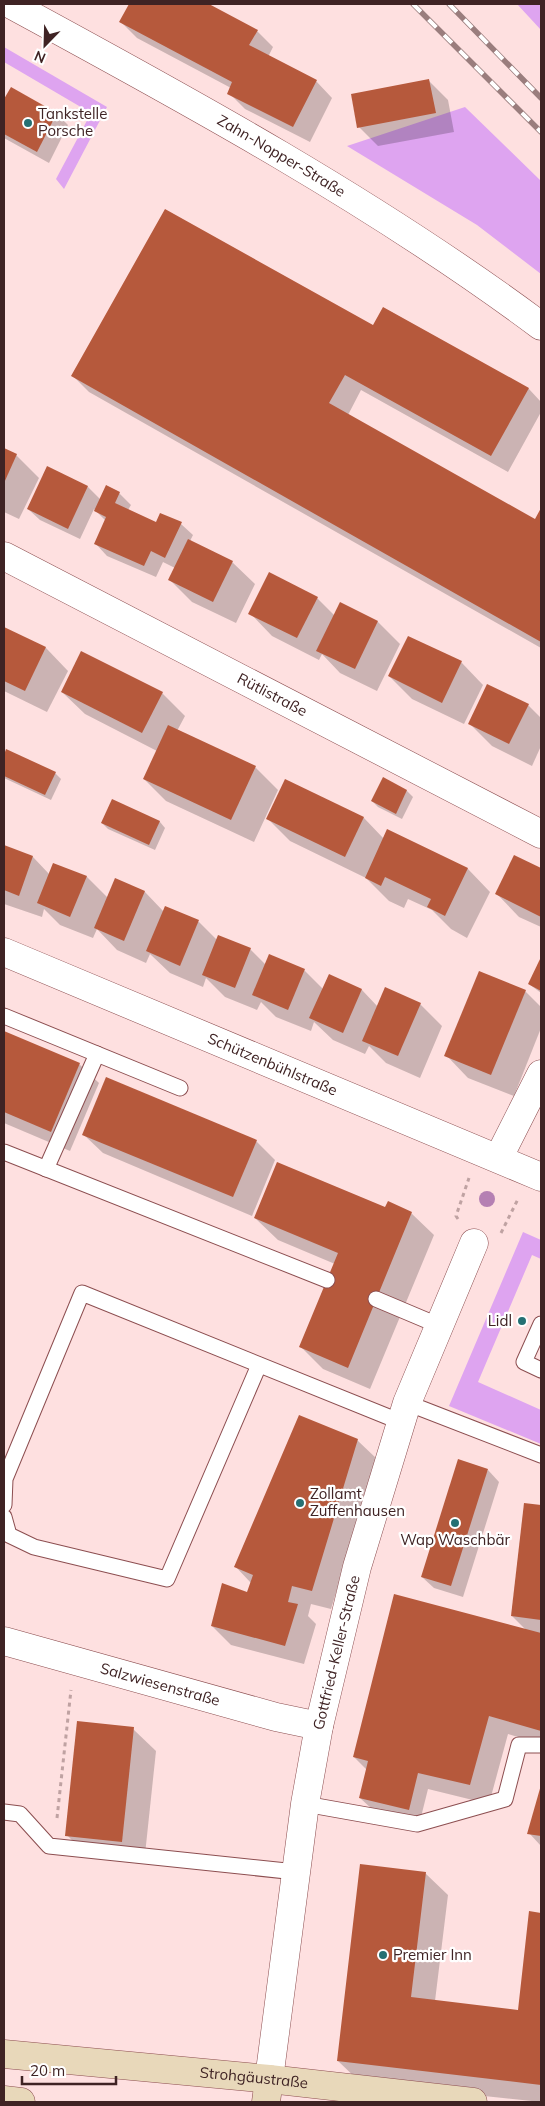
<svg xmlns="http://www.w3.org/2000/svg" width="545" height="2106" font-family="Mulish,sans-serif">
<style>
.green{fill:#dea4f0}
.shadow{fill:#0003}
.building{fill:#b6593c}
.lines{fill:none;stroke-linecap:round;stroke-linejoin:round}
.service-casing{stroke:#8c4e50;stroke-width:17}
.minor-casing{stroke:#8c4e50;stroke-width:29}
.tertiary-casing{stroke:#8c4e50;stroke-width:29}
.secondary-casing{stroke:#8c4e50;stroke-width:29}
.path{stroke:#bfa2a2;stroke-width:3;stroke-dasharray:4 4;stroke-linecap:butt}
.service{stroke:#fff;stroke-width:15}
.minor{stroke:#fff;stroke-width:28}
.tertiary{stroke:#fff;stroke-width:28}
.secondary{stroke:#e8d8ba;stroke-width:28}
.rail-casing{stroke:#9a7d7d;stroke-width:5.5}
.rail{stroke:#fff;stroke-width:4;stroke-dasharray:11;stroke-linecap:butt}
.tree{fill:#b580b3}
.poi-dot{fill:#257073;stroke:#fff;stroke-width:2}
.labels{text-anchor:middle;stroke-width:4.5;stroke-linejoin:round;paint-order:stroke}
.poi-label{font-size:15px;fill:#3f2324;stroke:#fff;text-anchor:start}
.street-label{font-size:15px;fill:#3f2324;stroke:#fff}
</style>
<rect width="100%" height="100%" fill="#fee0e0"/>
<g class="green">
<polygon points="517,4 541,4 541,30"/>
<polygon points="4,47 107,107 64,189 56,179 91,113 4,62"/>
<polygon points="465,107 541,181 541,274 477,225 347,146"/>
<polygon points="523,1232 541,1240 541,1259 532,1255 478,1382 541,1410 541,1444 449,1406"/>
</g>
<g class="shadow">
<polygon points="130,4 207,4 257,31 273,47 268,57 316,81 332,98 310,142 245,109 229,93 231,88 137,38 121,22"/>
<polygon points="429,81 448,100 454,132 378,146 359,127"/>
<polygon points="11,89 57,114 68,125 49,163 4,138 4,102"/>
<polygon points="384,308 529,389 541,402 541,412 508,472 361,390 348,415 535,521 541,510 541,648 89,392 73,376 374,327"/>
<polygon points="4,450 16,455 39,478 19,519 4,512"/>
<polygon points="88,487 101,500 119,493 131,505 128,510 156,523 181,524 193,535 190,541 232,562 255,584 236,623 192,602 169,579 175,568 163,562 156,577 107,556 96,544 106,521 94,509 80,539 40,520 28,509"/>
<polygon points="317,598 335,616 378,622 400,644 377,691 340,673 322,654 319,660 272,636 250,613"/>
<polygon points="4,628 46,648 68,671 47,712 4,691"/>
<polygon points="82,653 162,693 185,716 177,731 255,767 278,790 254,842 166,801 144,779 157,751 85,714 62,692"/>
<polygon points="461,662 483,685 464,724 412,699 389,676"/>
<polygon points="528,705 541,718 541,746 532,766 492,746 470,724"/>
<polygon points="7,751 55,773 61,779 51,800 4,778 4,758"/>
<polygon points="383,779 407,791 413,797 402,819 378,807 372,801"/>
<polygon points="286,781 364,818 384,839 388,831 468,869 490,892 467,938 451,929 432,910 408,899 404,908 389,901 366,878 290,841 268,819"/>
<polygon points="113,801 160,822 165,828 155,850 108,829 102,823"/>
<polygon points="4,847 33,857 50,875 54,864 87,877 108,898 116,880 145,892 164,912 166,908 199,922 217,940 250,949 266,965 304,970 323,989 329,975 362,990 378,1007 420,1004 442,1026 420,1078 386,1063 369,1046 365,1054 333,1040 314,1022 311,1031 276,1017 261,1002 257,1010 225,997 206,978 203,987 170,973 150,954 146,963 117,950 97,929 93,938 60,925 44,909 42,917 4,904"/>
<polygon points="515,857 541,869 541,927 519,917 497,894"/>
<polygon points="541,960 541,993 529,984"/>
<polygon points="525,991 541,1007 541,1028 514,1096 468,1078 446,1055"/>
<polygon points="4,1032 79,1064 99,1083 70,1151 4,1123"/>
<polygon points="83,1134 256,1141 275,1160 252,1216 103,1153"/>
<polygon points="386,1209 411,1213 434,1235 370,1389 323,1369 301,1347 335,1264 278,1240 255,1218"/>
<polygon points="357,1440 377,1459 331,1609 311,1604 308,1616 316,1624 304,1664 231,1645 212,1626 248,1593 251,1583 235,1566"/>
<polygon points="488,1470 499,1482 463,1597 434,1588 422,1577"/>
<polygon points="525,1504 541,1507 541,1744 508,1734 489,1804 428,1789 420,1821 372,1809 360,1798 367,1770 354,1757 528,1632 512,1616"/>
<polygon points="133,1729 156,1751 144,1864 89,1858 67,1835"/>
<polygon points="541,1787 541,1846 529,1833"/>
<polygon points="425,1873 448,1895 435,2001 519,2011 530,1913 541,1914 541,2102 361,2083 338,2061"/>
</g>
<g class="building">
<polygon points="129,4 209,4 258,30 249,45 317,80 293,127 227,94 232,82 119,22"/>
<polygon points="429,79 436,113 357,128 351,94"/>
<polygon points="11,87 57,113 37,152 4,134 4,99"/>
<polygon points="165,209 373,325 383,307 529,388 491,456 345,375 329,403 535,519 541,508 541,642 71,376"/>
<polygon points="4,448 17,454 4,483"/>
<polygon points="47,466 88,486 68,529 27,509"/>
<polygon points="106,485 120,492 115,503 156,522 160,513 182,522 165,558 151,551 144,566 94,544 106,517 94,511"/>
<polygon points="188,539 233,561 213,602 168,580"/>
<polygon points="269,572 318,597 297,638 248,614"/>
<polygon points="340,602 378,621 355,669 316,651"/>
<polygon points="4,627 46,647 25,691 4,681"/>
<polygon points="408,636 462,661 442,703 388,676"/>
<polygon points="81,651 163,692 142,733 61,692"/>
<polygon points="487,684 529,704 509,744 468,724"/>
<polygon points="168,725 256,766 231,820 143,779"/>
<polygon points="6,749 56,772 45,795 4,776 4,755"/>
<polygon points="383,777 407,790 396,814 371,801"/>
<polygon points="285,779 364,817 345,857 266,819"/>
<polygon points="112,799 160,821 149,845 101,823"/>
<polygon points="387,829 468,868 445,916 427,907 431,899 385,877 381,886 365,878"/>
<polygon points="4,845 33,856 19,896 4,890"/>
<polygon points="514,855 541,868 541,917 495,894"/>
<polygon points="53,863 87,876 70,917 37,903"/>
<polygon points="115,878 145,891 124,941 94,928"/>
<polygon points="165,906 199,920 180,966 146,951"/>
<polygon points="218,935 251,948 235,988 202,975"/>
<polygon points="269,954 305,969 288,1010 252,995"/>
<polygon points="541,957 541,991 528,984"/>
<polygon points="479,971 526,990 491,1075 444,1056"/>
<polygon points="329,974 362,989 343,1033 309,1018"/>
<polygon points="385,987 421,1003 398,1056 362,1041"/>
<polygon points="4,1031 80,1063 51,1132 4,1112"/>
<polygon points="106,1077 257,1140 233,1197 82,1135"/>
<polygon points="277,1162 385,1207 388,1201 412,1212 348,1368 299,1347 338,1253 254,1218"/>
<polygon points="299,1415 358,1439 312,1591 292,1586 288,1602 298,1604 285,1646 211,1626 222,1583 247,1592 253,1575 234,1567"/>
<polygon points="458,1459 488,1469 451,1586 421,1577"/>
<polygon points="524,1503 541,1505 541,1620 511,1616"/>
<polygon points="394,1594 541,1633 541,1731 489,1716 470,1785 418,1773 409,1810 359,1798 368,1761 353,1757"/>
<polygon points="77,1721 134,1727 122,1842 65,1836"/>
<polygon points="541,1785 541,1836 527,1834"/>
<polygon points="360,1864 426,1872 411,1997 518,2010 529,1911 541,1913 541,2085 337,2061"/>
</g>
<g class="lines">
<defs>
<g id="service">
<polyline points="4,1016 180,1088"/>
<polyline points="4,1152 327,1280"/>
<polyline points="46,1169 97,1054"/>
<polyline points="376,1299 440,1326"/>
<polyline points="541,1324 524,1362 541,1370"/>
<polyline points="407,1403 541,1455"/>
<polyline points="4,1505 5,1479 82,1293 401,1422"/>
<polyline points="4,1517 9,1535 34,1547 167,1579 259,1365"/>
<polyline points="305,1804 417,1824 505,1799 519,1745 541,1745"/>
<polyline points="4,1812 20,1814 49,1846 296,1872"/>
</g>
<g id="minor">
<path id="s1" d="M4,556l537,278"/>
<path id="s2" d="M4,952l537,225"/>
<polyline points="499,1157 541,1074"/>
<path id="s3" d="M4,1641l272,76 43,9"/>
<path id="s4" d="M269,2079l36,-275 14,-78 38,-159 50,-164 67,-160"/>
</g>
<g id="tertiary">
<path id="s5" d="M10,4c181,98 366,199 531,322"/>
</g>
<g id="secondary">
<path id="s6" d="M4,2054l265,25 204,23"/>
<polyline points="4,2100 21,2102"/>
<polyline points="266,2102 269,2079"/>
</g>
</defs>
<use href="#service" class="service-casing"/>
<use href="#minor" class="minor-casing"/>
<use href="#tertiary" class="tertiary-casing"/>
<use href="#secondary" class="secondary-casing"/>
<g class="path">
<polyline points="458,1219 456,1216 469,1178"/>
<polyline points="501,1233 518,1199"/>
<polyline points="57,1818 71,1690"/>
</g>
<use href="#service" class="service"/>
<use href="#minor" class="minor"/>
<use href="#tertiary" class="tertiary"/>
<use href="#secondary" class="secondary"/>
<defs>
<g id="rail">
<polyline points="413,4 541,132"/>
<polyline points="449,4 541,98"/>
</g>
</defs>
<use href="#rail" class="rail-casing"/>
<use href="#rail" class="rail"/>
</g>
<circle class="tree" cx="487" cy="1199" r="8"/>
<g class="poi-dot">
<circle cx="28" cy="123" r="5"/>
<circle cx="522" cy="1321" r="5"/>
<circle cx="300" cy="1503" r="5"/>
<circle cx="455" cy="1523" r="5"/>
<circle cx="383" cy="1955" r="5"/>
</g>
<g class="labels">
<g class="poi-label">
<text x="38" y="119">Tankstelle<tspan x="38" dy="17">Porsche</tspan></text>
<text x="512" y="1326" text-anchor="end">Lidl</text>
<text x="310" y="1499">Zollamt<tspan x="310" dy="17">Zuffenhausen</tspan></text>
<text x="455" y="1545" text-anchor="middle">Wap Waschbär</text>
<text x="393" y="1960">Premier Inn</text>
</g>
<g class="street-label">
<text dy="5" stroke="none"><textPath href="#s5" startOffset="311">Zahn-Nopper-Straße</textPath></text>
<text dy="5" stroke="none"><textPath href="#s1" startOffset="302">Rütlistraße</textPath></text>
<text dy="5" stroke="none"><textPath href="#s2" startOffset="291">Schützenbühlstraße</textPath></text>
<text dy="5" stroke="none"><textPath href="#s4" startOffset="432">Gottfried-Keller-Straße</textPath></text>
<text dy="5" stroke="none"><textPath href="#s3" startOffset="162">Salzwiesenstraße</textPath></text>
<text dy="5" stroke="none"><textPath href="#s6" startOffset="251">Strohgäustraße</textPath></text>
</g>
</g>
<rect width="545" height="2106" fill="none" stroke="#3f2324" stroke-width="10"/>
<g transform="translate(45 45) rotate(203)" stroke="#ffffff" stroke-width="4" paint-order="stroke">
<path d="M0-4L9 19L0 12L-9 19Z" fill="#3f2324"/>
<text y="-8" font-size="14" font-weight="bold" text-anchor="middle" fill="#3f2324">N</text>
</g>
<path d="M22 2076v8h94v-8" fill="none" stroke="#3f2324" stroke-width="2.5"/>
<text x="30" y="2076" font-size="15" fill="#3f2324" stroke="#ffffff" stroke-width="4" paint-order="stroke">20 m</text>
</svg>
